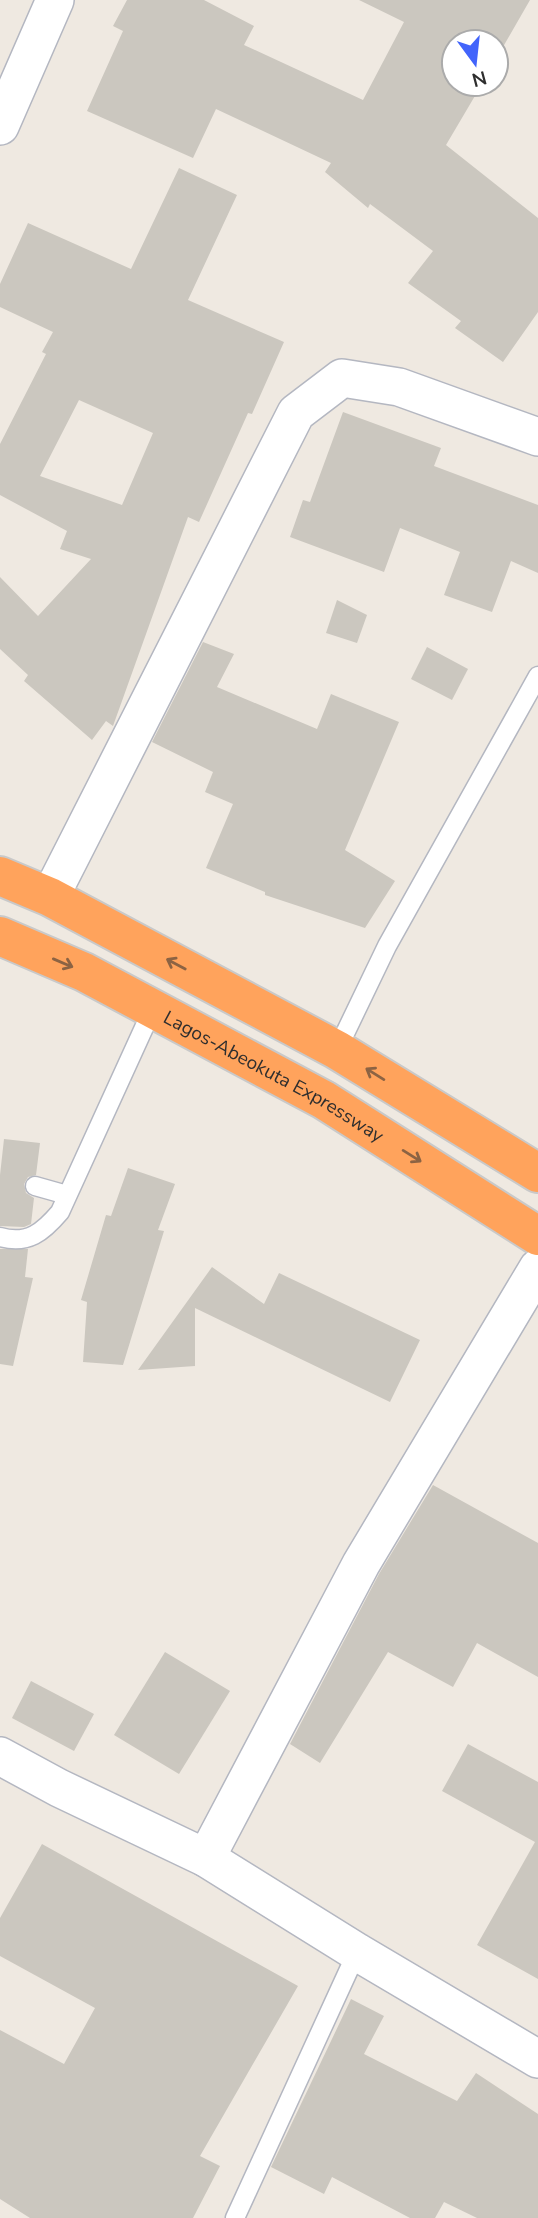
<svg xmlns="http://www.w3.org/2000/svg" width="538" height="2218" font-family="'Nunito Sans',sans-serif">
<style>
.building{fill:#cbc7bf;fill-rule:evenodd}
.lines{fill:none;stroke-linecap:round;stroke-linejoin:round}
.lane-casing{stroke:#b4b7c1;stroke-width:21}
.street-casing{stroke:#b4b7c1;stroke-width:40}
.highway-casing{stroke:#c9c9c9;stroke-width:42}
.lane{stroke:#fff;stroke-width:18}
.street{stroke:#fff;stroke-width:37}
.highway{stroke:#ffa35c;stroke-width:38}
.oneway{stroke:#8c6343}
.labels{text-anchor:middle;stroke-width:7;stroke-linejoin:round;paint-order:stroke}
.street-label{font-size:19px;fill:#2e2e2e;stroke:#fff}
</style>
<rect width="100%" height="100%" fill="#efe9e1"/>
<g class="building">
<polygon points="127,0 204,0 254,26 244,45 363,100 404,22 359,0 530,0 496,59 496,42 454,42 454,84 482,84 446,145 538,218 538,312 503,362 455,328 461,321 408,283 433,251 370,204 368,208 325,172 331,163 216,109 193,158 87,111 123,31 113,26"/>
<path d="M179,168l58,27 -49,105 96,42 -32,72 -4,-1 -49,109 -11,-5 -75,209 -7,-5 -14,19 -68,-59 4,-6 -28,-26v-72l38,39 53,-57 -31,-10 7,-18 -67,-36v-51l46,-90 -4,-2 11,-20 -53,-25v-23l28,-61 103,46zM79,400l74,33 -31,72 -82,-29z"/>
<polygon points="343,412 441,448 434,466 538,505 538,573 511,561 492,612 444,595 460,552 400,528 384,572 290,537 303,500 310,502"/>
<polygon points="337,600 367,615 357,643 326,633"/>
<polygon points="203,642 234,654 217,687 317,729 331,694 399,722 345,850 395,881 365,928 265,895 265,892 206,868 233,804 205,792 213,772 152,742"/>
<polygon points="427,647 468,669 452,700 411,679"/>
<polygon points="4,1139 40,1143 36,1175 28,1177 24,1184 26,1193 34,1198 31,1224 24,1227 0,1226 0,1175"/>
<polygon points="128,1168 175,1184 158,1230 164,1231 123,1365 83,1362 87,1302 81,1300 106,1215 111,1216"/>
<polygon points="0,1249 28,1249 25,1277 33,1278 13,1366 0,1364"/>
<polygon points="212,1267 264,1304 279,1273 420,1340 390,1402 195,1308 195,1366 138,1370"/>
<polygon points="433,1485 538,1543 538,1677 477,1643 453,1687 388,1652 320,1763 290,1744 379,1574"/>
<polygon points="165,1652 230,1691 179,1774 114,1735"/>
<polygon points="31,1681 94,1714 74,1751 12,1718"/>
<polygon points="468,1744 538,1782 538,1979 477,1945 535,1842 442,1791"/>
<polygon points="42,1844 298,1986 200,2156 220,2166 193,2218 30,2218 0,2199 0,2030 64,2064 95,2008 0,1956 0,1918"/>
<polygon points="351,1999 384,2016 364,2054 457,2101 476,2073 538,2114 538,2218 477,2218 444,2202 435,2218 410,2218 332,2177 324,2194 271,2167"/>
</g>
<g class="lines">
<defs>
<g id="lane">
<polyline points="337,1050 387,946 538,676"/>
<polyline points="35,1186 67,1195"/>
<path d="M0,1237c28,8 43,-5 60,-25l93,-204"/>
<polyline points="235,2218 357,1952"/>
</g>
<g id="street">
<polyline points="0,126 55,0"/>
<polyline points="50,897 296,413 342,378 399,387 538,437"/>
<polyline points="0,1756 59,1788 206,1858 357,1952 538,2059"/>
<polyline points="206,1858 361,1564 538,1268"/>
</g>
<g id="highway">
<polyline points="0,876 50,897 337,1050 538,1173"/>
<path id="s1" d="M0,936l84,36 240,128 214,136"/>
</g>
</defs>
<use href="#lane" class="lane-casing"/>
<use href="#street" class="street-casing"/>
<use href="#highway" class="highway-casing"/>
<use href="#lane" class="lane"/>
<use href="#street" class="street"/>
<use href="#highway" class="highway"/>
</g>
<defs><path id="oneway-shaft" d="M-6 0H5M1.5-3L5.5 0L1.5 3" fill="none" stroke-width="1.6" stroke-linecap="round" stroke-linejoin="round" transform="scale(1.75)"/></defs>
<g class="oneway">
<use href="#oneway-shaft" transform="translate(63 963) rotate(23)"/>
<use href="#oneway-shaft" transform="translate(176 964) rotate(-152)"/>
<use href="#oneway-shaft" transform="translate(375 1074) rotate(-148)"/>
<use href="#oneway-shaft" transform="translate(412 1156) rotate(32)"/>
</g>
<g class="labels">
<g class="street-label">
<text dy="7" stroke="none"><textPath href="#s1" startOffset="308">Lagos-Abeokuta Expressway</textPath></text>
</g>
</g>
<g transform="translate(475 63) rotate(165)"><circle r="33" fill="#ffffff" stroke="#ababab" stroke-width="2"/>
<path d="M0-5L12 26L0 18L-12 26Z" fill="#4264fb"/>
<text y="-10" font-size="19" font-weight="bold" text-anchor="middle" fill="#2e2e2e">N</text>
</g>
</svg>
